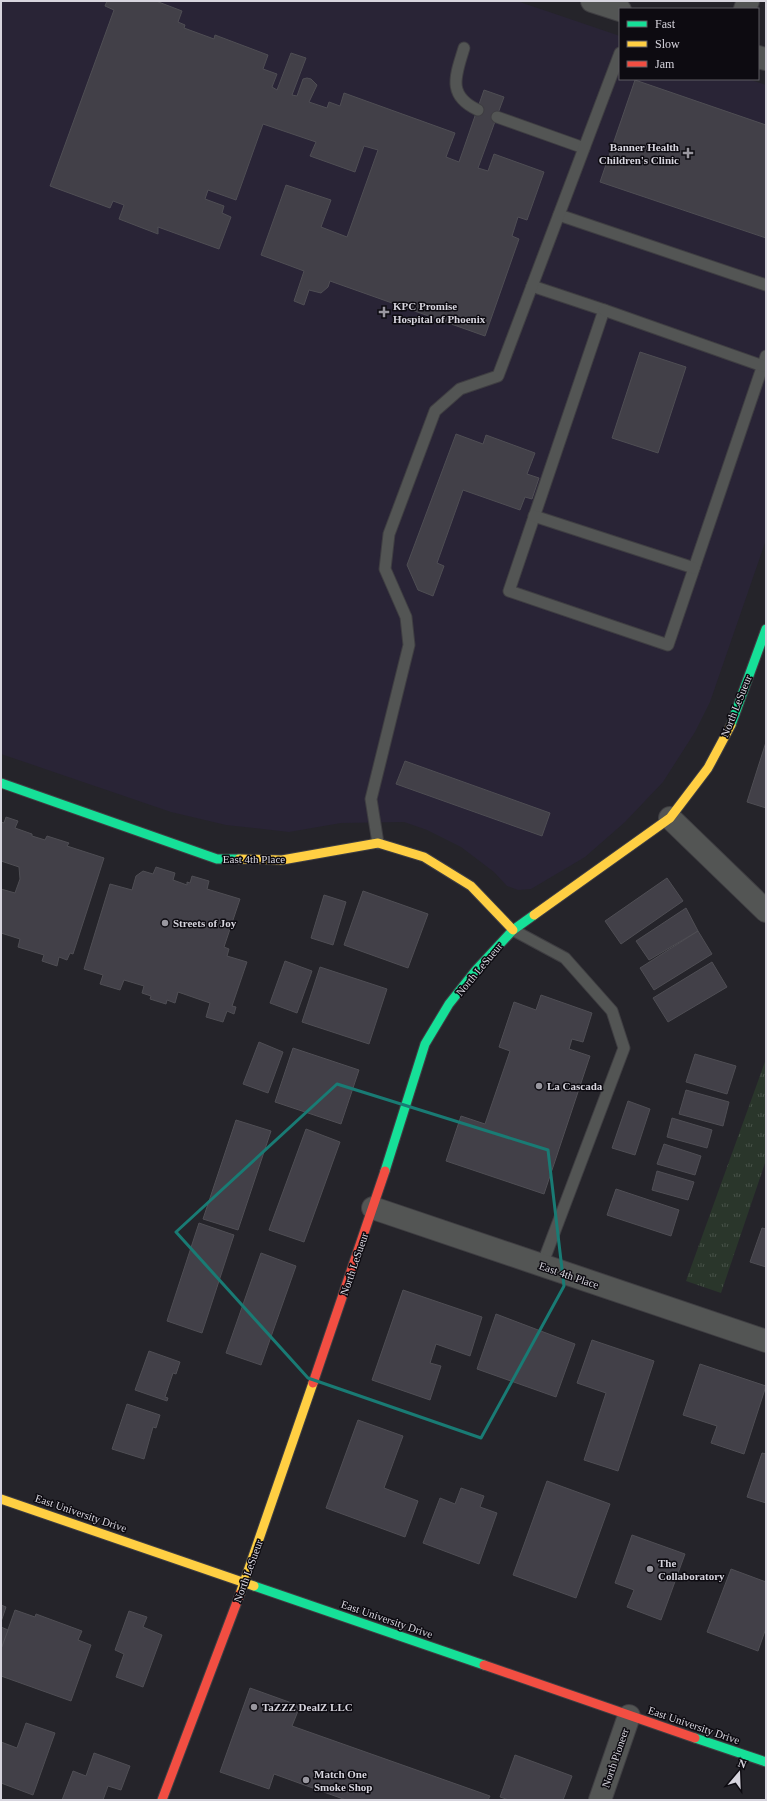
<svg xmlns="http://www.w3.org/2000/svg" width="767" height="1801" font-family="'Times New Roman',serif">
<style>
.built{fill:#292436}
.park{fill:url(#park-tufts)}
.building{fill:#424048;stroke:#4f4e54}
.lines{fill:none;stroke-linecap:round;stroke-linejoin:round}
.lane-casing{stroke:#3f3e42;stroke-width:13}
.street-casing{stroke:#3f3e42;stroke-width:24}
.fast-casing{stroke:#3f3e42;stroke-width:11}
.slow-casing{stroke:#3f3e42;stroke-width:11}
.jam-casing{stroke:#3f3e42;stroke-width:11}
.lane{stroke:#535554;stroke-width:11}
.street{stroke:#535554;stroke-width:22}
.fast{stroke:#16e098;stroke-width:9}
.slow{stroke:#ffcf43;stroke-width:9}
.jam{stroke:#f24e42;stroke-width:9}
.marked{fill:none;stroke:#197b74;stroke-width:3;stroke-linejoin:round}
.poi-dot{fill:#99979f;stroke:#0d0b11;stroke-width:1.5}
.labels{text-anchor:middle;stroke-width:3;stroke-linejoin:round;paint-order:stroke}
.poi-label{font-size:11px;font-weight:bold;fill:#d7d5de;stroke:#0d0b11;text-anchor:start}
.street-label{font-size:11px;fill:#d7d5de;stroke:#0d0b11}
</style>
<defs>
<pattern id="park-tufts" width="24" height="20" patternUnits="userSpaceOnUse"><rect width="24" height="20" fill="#2a362b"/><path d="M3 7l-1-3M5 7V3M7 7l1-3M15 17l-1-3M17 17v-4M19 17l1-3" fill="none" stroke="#485249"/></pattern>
</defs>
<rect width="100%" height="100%" fill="#25242a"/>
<polygon class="built" points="1,1 517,1 620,36 620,79 748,79 766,85 766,540 710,702 695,732 663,782 625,822 585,857 531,889 518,890 507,886 494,872 461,847 427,830 404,822 341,823 289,832 226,825 171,812 1,754"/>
<polygon class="park" points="766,1059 766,1160 721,1293 686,1281"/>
<g class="building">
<polygon points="107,1 156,1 182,11 178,22 185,25 184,28 214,39 215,35 268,55 263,69 277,74 272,87 277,90 291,53 306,58 292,95 297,96 303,79 307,78 311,79 317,85 309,102 327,108 329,102 340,106 344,93 455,133 446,157 459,162 484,90 504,97 478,168 488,171 494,154 544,172 527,220 518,217 512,236 519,239 485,336 330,281 328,287 321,293 309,290 304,305 294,301 304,271 261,255 286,185 331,200 321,227 347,237 378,150 364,146 355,172 310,156 316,142 263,124 236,200 208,190 205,199 224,206 222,213 231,217 219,249 158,227 158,234 119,219 124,205 113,201 110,208 50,186 114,10 105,6"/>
<polygon points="635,80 766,125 766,238 600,182"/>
<polygon points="640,352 686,367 658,453 612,438"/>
<polygon points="456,434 483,444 486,435 535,453 527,474 539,478 532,499 525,497 520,510 463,490 437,563 444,566 433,596 418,590 407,565"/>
<polygon points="766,742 766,808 747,802"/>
<polygon points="405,761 550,813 542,836 396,784"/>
<polygon points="6,817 18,821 15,828 32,834 32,836 45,840 47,836 69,843 67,846 104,858 73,954 70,953 67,960 59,957 57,966 42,961 44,955 18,947 20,939 1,933 1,889 15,893 20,879 19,867 1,861 1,822 4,823"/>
<polygon points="156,867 175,873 173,880 187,885 187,882 190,883 192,876 209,881 207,889 240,899 224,947 229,949 227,956 247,962 232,1006 236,1007 234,1014 227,1011 223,1022 206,1017 210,1003 178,992 175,1003 167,1000 166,1004 150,999 151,996 142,993 144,986 124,980 120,990 100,984 103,975 84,969 110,884 132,890 136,876 143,871 153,874"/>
<polygon points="667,878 683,901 621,944 605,921"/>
<polygon points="363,891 428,914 408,968 344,945"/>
<polygon points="324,895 346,902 333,945 311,938"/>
<polygon points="686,908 698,931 649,960 636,941"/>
<polygon points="698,931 712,954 654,990 640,968"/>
<polygon points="285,961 312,971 297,1013 270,1003"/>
<polygon points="712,962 727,987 668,1022 653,998"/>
<polygon points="320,967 387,989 369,1044 302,1022"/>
<polygon points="541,995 592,1013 583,1042 572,1039 569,1049 590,1056 544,1194 446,1161 461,1116 485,1124 510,1051 499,1047 514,1002 536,1010"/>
<polygon points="259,1042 283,1052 268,1093 243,1084"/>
<polygon points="293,1048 359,1070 341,1124 275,1102"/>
<polygon points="695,1054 736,1066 727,1094 686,1082"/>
<polygon points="686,1090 729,1102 723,1126 679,1114"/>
<polygon points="628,1101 650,1109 635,1155 612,1148"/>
<polygon points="672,1118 712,1130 707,1148 667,1137"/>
<polygon points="236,1120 271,1131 238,1230 203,1219"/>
<polygon points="306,1129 340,1142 304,1242 269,1230"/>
<polygon points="664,1144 701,1156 695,1175 657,1164"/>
<polygon points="657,1171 694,1182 688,1200 652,1190"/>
<polygon points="616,1189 679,1210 671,1236 607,1215"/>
<polygon points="199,1223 234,1235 202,1333 167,1321"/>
<polygon points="762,1228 766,1229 766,1267 750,1262"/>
<polygon points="261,1253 296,1266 261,1365 226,1353"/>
<polygon points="403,1290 482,1317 470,1356 436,1344 430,1363 441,1366 430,1400 372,1380"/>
<polygon points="496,1314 575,1344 556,1397 477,1369"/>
<polygon points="592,1340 654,1361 618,1471 584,1460 606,1393 577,1383"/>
<polygon points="149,1351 180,1362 176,1374 173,1373 165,1397 168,1398 167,1401 135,1390"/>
<polygon points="700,1364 766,1386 744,1454 711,1443 717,1426 683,1415"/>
<polygon points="127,1404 160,1415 156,1428 153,1427 144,1459 112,1449"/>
<polygon points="358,1420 403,1436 384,1488 418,1501 405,1537 326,1508"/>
<polygon points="762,1453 766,1454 766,1503 747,1497"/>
<polygon points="547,1481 610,1504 576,1598 513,1575"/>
<polygon points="461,1488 484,1496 480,1507 497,1513 479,1564 423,1543 440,1498 455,1504"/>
<polygon points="632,1535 685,1554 661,1620 627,1607 634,1590 615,1583"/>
<polygon points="731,1569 766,1582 766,1628 758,1651 707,1632"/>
<polygon points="1,1605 6,1607 1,1622"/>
<polygon points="15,1610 35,1617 36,1614 82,1631 78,1640 91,1645 71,1701 1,1676 1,1649"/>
<polygon points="129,1611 147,1617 143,1627 162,1635 143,1687 116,1677 124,1654 115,1650"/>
<polygon points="1,1627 8,1630 1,1649"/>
<polygon points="250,1688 300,1706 292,1726 490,1796 488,1800 346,1800 274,1774 269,1789 220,1772"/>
<polygon points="26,1723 55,1733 33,1795 1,1783 1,1742 17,1748"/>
<polygon points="94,1753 130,1766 121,1790 108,1786 103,1800 62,1800 73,1771 86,1776"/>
<polygon points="515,1755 572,1776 563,1800 509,1800 500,1797"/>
</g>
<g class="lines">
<defs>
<g id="lane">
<path d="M464,48c-8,27 -18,47 14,62"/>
<polyline points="497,117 584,148"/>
<polyline points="559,215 766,285"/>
<polyline points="532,286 604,310 509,591 668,645 766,356"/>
<polyline points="604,310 763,366"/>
<polyline points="534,516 694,568"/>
<polyline points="378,843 371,799 409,645 406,617 385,569 389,534 435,411 460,389 498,376 620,53"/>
<polyline points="513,930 565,958 612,1011 624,1048 542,1265"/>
</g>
<g id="street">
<polyline points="592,1 620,10"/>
<polyline points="745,9 748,1"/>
<polyline points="758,57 766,59"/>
<polyline points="670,818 766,911"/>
<polyline points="373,1208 766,1341"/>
<polyline points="600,1800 629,1716"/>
</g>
<g id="fast">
<polyline points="731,725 766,629"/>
<polyline points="1,783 217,859 239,859"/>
<polyline points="385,1171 425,1044 449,1004 476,970 513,930 534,915"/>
<polyline points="254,1586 484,1665"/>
<polyline points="695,1738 766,1762"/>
</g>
<g id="slow">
<polyline points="239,859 282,860 378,843 424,857 471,886 513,930"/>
<polyline points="534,915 670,818 708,768 731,725"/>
<polyline points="1,1499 254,1586"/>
<polyline points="240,1594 313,1383"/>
</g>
<g id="jam">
<polyline points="313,1383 385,1171"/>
<polyline points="484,1665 695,1738"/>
<polyline points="162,1800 240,1594"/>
</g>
</defs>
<use href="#lane" class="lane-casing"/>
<use href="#street" class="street-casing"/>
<use href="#fast" class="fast-casing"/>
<use href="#slow" class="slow-casing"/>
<use href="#jam" class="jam-casing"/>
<use href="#lane" class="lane"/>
<use href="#street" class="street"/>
<use href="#fast" class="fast"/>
<use href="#slow" class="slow"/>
<use href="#jam" class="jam"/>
</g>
<path class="marked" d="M337,1084l211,66 16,136 -83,152 -173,-60 -132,-146z"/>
<g class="poi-dot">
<path d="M686 147h4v4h4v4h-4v4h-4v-4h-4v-4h4z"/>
<path d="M382 306h4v4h4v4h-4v4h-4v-4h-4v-4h4z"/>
<circle cx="165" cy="923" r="4"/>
<circle cx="539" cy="1086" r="4"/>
<circle cx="650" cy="1569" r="4"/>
<circle cx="254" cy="1707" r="4"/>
<circle cx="306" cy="1780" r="4"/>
</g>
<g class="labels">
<g class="poi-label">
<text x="679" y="151" text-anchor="end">Banner Health<tspan x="679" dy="13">Children's Clinic</tspan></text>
<text x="393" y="310">KPC Promise<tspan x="393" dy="13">Hospital of Phoenix</tspan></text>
<text x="173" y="927">Streets of Joy</text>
<text x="547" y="1090">La Cascada</text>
<text x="658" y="1567">The<tspan x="658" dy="13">Collaboratory</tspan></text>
<text x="262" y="1711">TaZZZ DealZ LLC</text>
<text x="314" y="1778">Match One<tspan x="314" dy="13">Smoke Shop</tspan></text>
</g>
<g class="street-label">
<text transform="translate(736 706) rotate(-68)" y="4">North LeSueur</text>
<text x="254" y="863">East 4th Place</text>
<text transform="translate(479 969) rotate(-50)" y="4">North LeSueur</text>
<text transform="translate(354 1264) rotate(-71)" y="4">North LeSueur</text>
<text transform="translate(569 1275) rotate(19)" y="4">East 4th Place</text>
<text transform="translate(81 1513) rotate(19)" y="4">East University Drive</text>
<text transform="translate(248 1571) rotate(-70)" y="4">North LeSueur</text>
<text transform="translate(387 1619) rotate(19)" y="4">East University Drive</text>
<text transform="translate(694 1725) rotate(19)" y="4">East University Drive</text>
<text transform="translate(615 1758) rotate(-71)" y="4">North Pioneer</text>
</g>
</g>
<rect width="767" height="1801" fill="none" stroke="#d7d5de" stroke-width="4"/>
<rect x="619" y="8" width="140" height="72" fill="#0d0b11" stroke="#5e5c63"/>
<rect x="627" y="21" width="20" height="6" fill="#16e098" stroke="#5e5c63"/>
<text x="655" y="28" font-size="12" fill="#d7d5de">Fast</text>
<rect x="627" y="41" width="20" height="6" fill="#ffcf43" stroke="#5e5c63"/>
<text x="655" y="48" font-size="12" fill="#d7d5de">Slow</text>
<rect x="627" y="61" width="20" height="6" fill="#f24e42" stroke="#5e5c63"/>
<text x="655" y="68" font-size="12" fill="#d7d5de">Jam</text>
<g transform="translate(739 1773) rotate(19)" stroke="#0d0b11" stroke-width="3" paint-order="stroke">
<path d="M0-3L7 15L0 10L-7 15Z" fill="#d7d5de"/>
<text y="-6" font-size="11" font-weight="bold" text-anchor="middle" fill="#d7d5de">N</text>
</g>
</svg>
